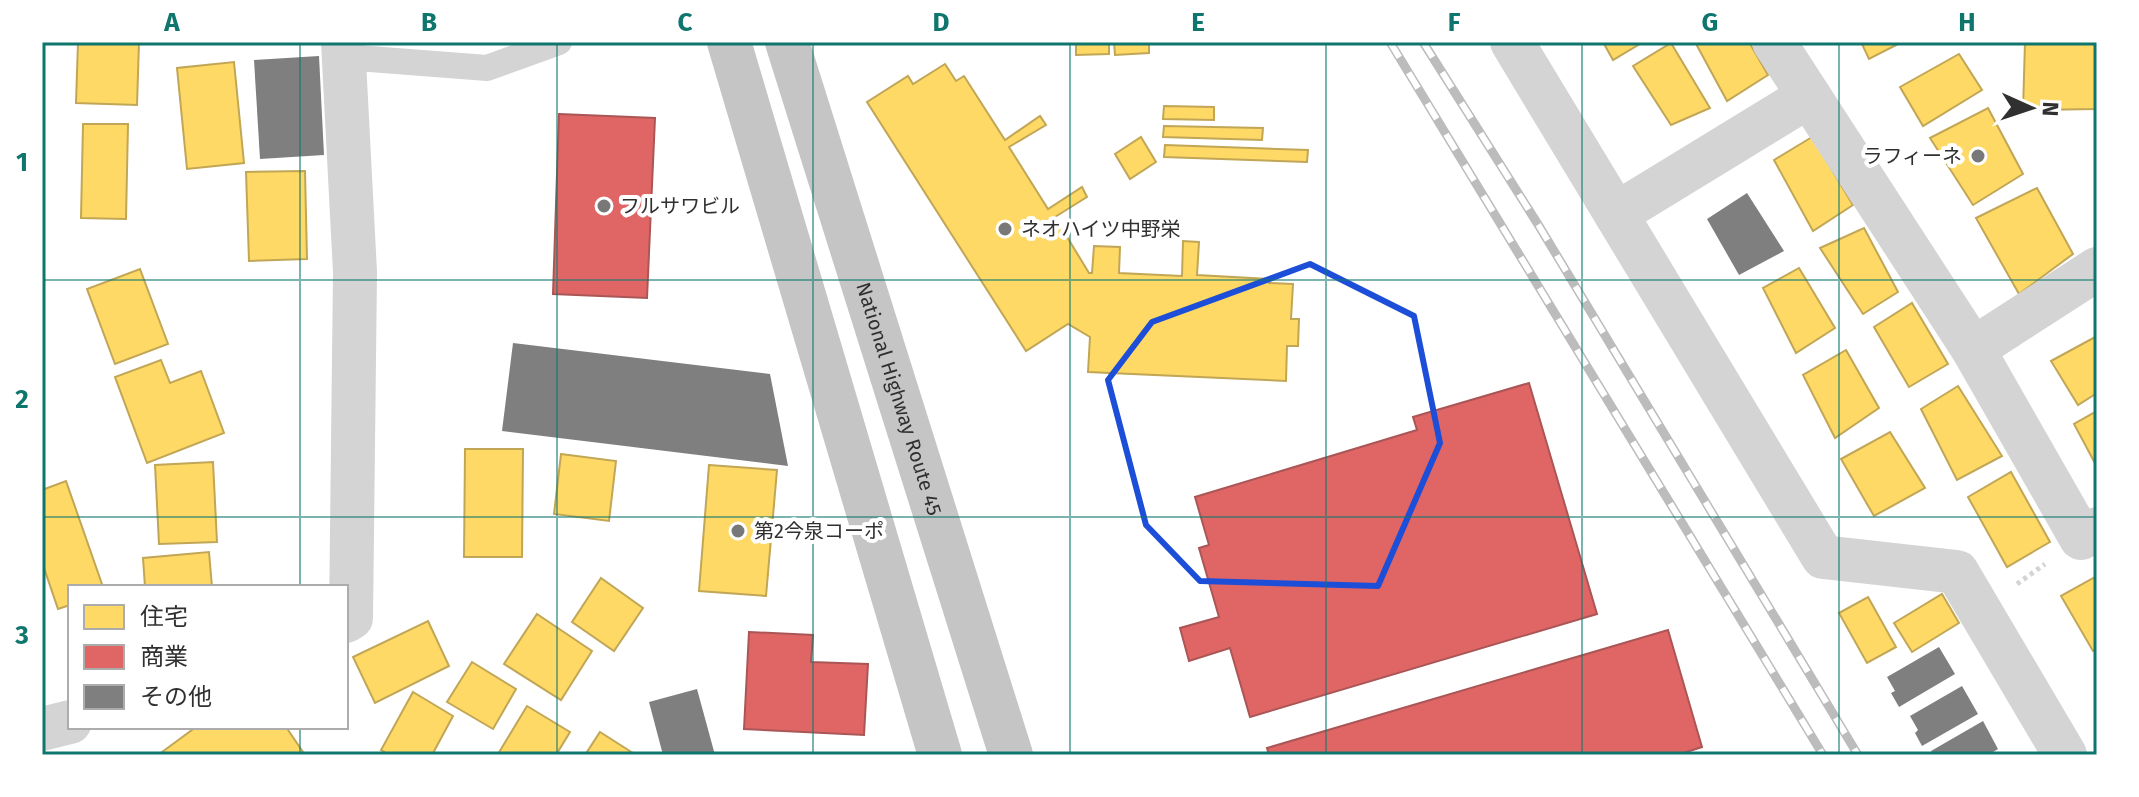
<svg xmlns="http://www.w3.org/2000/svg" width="2139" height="797" font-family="'Fira Sans','Noto Sans JP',sans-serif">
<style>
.homes{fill:#ffd966;stroke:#c1a656;stroke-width:2}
.shops{fill:#e06666;stroke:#ab5656;stroke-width:2}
.building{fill:#7f7f7f}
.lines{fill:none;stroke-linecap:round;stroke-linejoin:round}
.path{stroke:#d4d4d4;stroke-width:5;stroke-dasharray:4 4;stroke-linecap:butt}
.service{stroke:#d4d4d4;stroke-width:26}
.minor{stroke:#d4d4d4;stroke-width:44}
.trunk{stroke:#c5c5c5;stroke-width:44}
.rail-casing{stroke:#bcbcbc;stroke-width:9}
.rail{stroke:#fff;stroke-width:6;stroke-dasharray:18;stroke-linecap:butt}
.marked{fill:none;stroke:#1d4ed8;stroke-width:6;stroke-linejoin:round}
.grid{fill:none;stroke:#0f766e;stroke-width:2;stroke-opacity:0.55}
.poi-dot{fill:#787878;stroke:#fff;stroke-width:3}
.labels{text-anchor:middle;stroke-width:8;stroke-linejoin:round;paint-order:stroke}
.poi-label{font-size:20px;fill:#303030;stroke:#fff;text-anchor:start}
.street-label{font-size:20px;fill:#303030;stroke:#fff}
.neatline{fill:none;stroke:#0f766e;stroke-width:3}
.grid-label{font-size:26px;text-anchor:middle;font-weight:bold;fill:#0f766e}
</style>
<rect width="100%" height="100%" fill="#fff"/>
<g class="homes">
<polygon points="78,42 139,42 137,105 76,103"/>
<polygon points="1076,42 1109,42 1109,54 1076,55"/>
<polygon points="1114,42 1149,42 1149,53 1115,55"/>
<polygon points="1603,42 1643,42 1613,60"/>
<polygon points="1695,42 1749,42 1768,75 1727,101"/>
<polygon points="1861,42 1902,42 1869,59"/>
<polygon points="2025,42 2096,42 2097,109 2023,110"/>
<polygon points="1671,43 1710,108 1671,125 1633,66"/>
<polygon points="1959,54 1982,90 1923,126 1900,87"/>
<polygon points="234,62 244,163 187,169 177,68"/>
<polygon points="945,64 956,81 964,76 1005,140 1040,116 1046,125 1009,147 1048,209 1082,187 1087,197 1055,217 1089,273 1092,273 1094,246 1120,247 1119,273 1182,276 1183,241 1199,242 1197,275 1269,279 1269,283 1293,284 1291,319 1299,319 1298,346 1287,346 1286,381 1088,372 1090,337 1068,324 1026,351 867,102 908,76 913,84"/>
<polygon points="1164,106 1214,107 1214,120 1163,119"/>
<polygon points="1988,108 2023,174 1973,205 1930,138"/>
<polygon points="83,124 128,124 126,219 81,218"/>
<polygon points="1164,126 1263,128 1262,140 1163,137"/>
<polygon points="1141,137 1156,162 1130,179 1115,154"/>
<polygon points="1812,137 1853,205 1813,231 1774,160"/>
<polygon points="1165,145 1308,150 1307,162 1164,157"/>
<polygon points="305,171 307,259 249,261 246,172"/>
<polygon points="2037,188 2073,254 2019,294 1976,218"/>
<polygon points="1864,228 1898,292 1863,314 1820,248"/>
<polygon points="1799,268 1835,328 1796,353 1763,288"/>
<polygon points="140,269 168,344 115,364 87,289"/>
<polygon points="1912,303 1948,364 1909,387 1874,327"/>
<polygon points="2097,336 2097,393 2078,405 2051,361"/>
<polygon points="1846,350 1879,408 1835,438 1803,375"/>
<polygon points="161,360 170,383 201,371 224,433 147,463 115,377"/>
<polygon points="1958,386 2002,456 1957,480 1921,409"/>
<polygon points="2097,411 2097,467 2074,424"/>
<polygon points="1890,432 1925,488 1874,516 1841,459"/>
<polygon points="465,449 523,449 522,557 464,557"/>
<polygon points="561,454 616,461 609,521 554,514"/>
<polygon points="213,462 217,542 159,544 155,465"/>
<polygon points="709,465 777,470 766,596 699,591"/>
<polygon points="2011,472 2050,542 2007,567 1968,497"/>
<polygon points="66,481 103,587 70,587 70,605 58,609 42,562 42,490"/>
<polygon points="209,552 212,587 145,587 143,558"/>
<polygon points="2097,576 2097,649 2093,651 2061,596"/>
<polygon points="601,578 643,608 614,651 572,622"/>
<polygon points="1942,594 1959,623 1912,652 1894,623"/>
<polygon points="1868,597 1896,647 1867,663 1839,613"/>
<polygon points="537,614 592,651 561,700 504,664"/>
<polygon points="428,621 449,666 375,703 353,657"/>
<polygon points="472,662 516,689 493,729 447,702"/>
<polygon points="413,692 453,716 432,755 390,755 381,750"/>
<polygon points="527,706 570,732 556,755 498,754"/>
<polygon points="196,727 286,727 305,755 158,755"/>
<polygon points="600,732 636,755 585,755"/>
</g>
<g class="shops">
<polygon points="559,114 655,118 647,298 553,294"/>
<polygon points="1529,383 1597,614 1250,717 1230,648 1189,661 1180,628 1219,617 1199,548 1209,545 1195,497 1417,430 1413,417"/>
<polygon points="1668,630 1702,747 1677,755 1269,755 1267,748"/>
<polygon points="749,632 813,635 811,662 868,664 864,735 744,729"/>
</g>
<g class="building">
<polygon points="319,56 324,155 260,159 254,60"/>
<polygon points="1747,193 1784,251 1739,275 1707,219"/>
<polygon points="513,343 770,374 788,466 502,431"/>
<polygon points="1939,647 1955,674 1899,707 1891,693 1895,691 1887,677"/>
<polygon points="1962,686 1978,714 1922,746 1915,733 1918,730 1910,716"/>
<polygon points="697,689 715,755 663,755 649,702"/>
<polygon points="1983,721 1998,749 1988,755 1933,755 1931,751"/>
</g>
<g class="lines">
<polyline class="path" points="2017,584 2045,564"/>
<polyline class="service" points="344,57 487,68 559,42"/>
<g class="minor">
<polyline points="343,42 355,272 351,618 346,621"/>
<polyline points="1512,42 1823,557 1957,572 2065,755"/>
<polyline points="1774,42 1973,349 2081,538 2097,529"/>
<polyline points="1616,214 1809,96"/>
<polyline points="1973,349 2097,269"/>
<polyline points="42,729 70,722"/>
</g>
<g class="trunk">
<polyline points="729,42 940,755"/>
<path id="s1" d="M787,42l224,713"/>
</g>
<defs>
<g id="rail">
<polyline points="1390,42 1823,755"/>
<polyline points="1423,42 1539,226 1858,755"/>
</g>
</defs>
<use href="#rail" class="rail-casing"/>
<use href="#rail" class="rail"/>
</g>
<path class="marked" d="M1310,264l104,52 26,127 -62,143 -178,-5 -54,-56 -38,-145 44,-58z"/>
<path class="grid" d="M300,42v545M557,42v713M813,42v713M1070,42v713M1326,42v713M1582,42v713M1839,42v713M42,280h2055M42,517h2055M300,727v28"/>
<g class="poi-dot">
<circle cx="1978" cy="156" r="8"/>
<circle cx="604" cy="206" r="8"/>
<circle cx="1005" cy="229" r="8"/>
<circle cx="738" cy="531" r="8"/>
</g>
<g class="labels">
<g class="poi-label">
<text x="1962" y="163" text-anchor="end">ラフィーネ</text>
<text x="620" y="213">フルサワビル</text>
<text x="1021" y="236">ネオハイツ中野栄</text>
<text x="754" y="538">第2今泉コーポ</text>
</g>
<g class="street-label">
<text dy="7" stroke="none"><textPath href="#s1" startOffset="374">National Highway Route 45</textPath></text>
</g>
</g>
<rect width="2139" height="797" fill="none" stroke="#ffffff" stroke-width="88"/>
<rect x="68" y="585" width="280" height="144" fill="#ffffff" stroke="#acacac" stroke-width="2"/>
<rect x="84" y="605" width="40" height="24" fill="#ffd966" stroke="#acacac" stroke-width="2"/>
<text x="140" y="625" font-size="24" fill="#303030">住宅</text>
<rect x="84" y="645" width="40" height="24" fill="#e06666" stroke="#acacac" stroke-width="2"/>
<text x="140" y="665" font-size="24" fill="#303030">商業</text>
<rect x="84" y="685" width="40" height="24" fill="#7f7f7f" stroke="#acacac" stroke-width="2"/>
<text x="140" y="705" font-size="24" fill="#303030">その他</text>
<g transform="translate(2031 108) rotate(93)" stroke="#ffffff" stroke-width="6" paint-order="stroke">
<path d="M0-6L14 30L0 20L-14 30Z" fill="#303030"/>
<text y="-12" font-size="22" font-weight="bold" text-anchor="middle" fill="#303030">N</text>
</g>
<rect x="44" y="44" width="2051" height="709" class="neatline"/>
<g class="grid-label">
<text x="172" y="31">A</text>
<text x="429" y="31">B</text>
<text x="685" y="31">C</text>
<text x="941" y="31">D</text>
<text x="1198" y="31">E</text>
<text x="1454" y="31">F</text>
<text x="1710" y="31">G</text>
<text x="1967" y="31">H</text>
<text x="22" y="171">1</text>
<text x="22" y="408">2</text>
<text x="22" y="644">3</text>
</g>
</svg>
